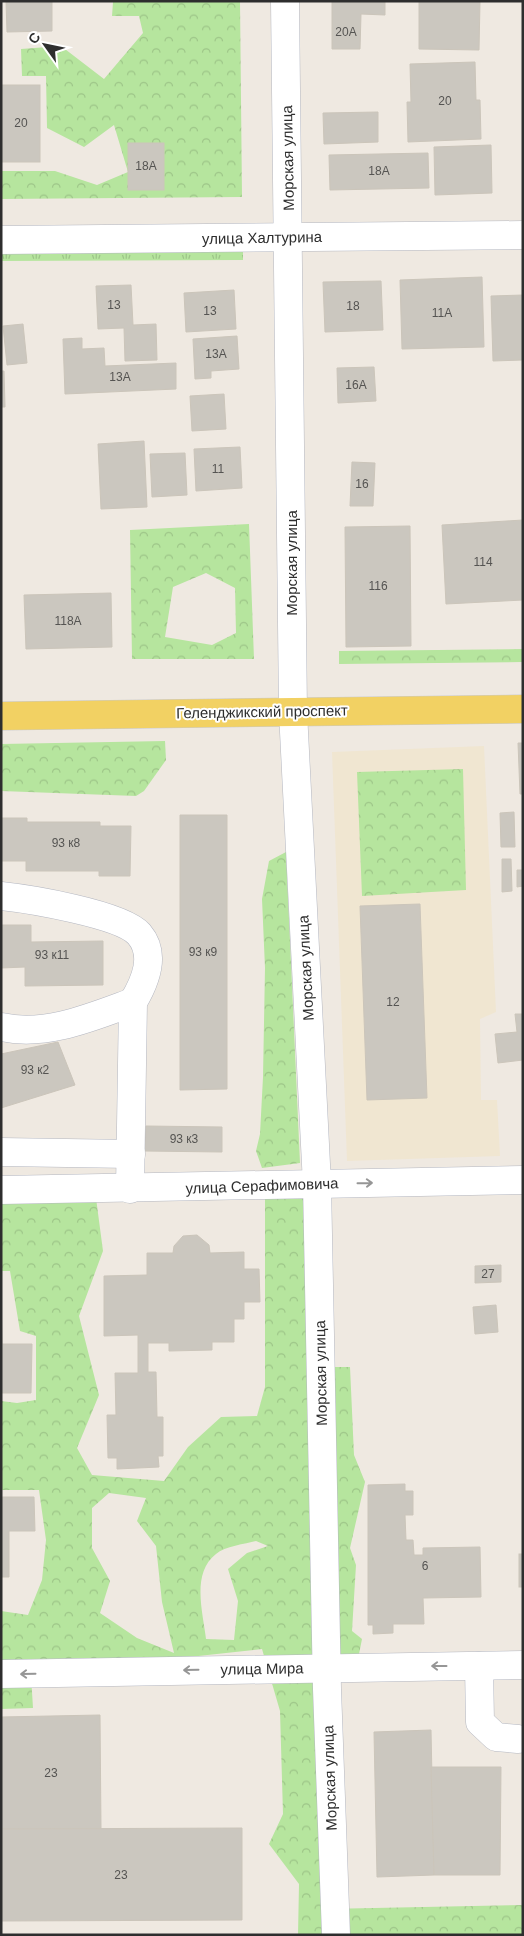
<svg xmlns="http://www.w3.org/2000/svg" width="524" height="1936" font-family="Helvetica,sans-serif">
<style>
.education{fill:#f0e6d1}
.grass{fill:url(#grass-tufts)}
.forest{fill:url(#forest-crowns);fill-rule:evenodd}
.building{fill:#cbc7bf;stroke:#cbc5ba}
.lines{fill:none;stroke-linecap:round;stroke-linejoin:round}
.minor-casing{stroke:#b4b7c1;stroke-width:29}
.major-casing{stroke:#c9c9c9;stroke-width:29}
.minor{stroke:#fff;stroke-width:28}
.major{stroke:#f2d163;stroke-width:28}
.oneway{stroke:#969696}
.labels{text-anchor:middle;stroke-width:4;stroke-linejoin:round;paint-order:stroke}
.number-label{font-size:12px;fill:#555452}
.street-label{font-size:15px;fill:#2e2e2e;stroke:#fff}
</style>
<defs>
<pattern id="grass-tufts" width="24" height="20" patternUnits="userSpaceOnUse" patternTransform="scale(1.25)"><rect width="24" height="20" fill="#b6e59e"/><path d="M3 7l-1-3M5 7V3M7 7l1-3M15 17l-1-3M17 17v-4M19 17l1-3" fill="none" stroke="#9dc588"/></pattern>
<pattern id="forest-crowns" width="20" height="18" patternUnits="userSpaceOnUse" patternTransform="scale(1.25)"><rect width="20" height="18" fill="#b6e59e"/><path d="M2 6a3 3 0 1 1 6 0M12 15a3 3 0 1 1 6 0" fill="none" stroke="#9dc588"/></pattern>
</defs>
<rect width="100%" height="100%" fill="#efe9e1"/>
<polygon class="education" points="484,746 496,1012 480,1019 481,1100 497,1100 500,1156 347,1161 332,752"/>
<polygon class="grass" points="243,248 243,260 1,261 1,249"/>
<g class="forest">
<polygon points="240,1 242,197 1,199 1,171 55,171 97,185 128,172 114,125 84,147 47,128 46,76 22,76 21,49 61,46 104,79 143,33 139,16 112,16 113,2"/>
<path d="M249,524l5,135h-122l-2,-129zM206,573l29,15 1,45 -24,12 -47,-8 8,-50z"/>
<polygon points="523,649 523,662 339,664 339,651"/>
<polygon points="165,741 166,760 144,791 136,796 1,791 1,744"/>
<polygon points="463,769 466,890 362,896 357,772"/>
<polygon points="286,852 300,1163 262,1168 256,1151 260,1134 263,1077 265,968 262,899 269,861"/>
<path d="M305,1193l19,716 199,-4v30h-225l1,-51 -30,-40 14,-30 -3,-103 -18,-62 -82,9 -150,1 3,49 -32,1v-98l27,4 14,-35 4,-40 -7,-50h-38v-89l16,2 19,-3v-64l-16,-5 -10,-60h-9v-72l95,-1 7,53 -24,65 20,79 -22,53 15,27 72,6 24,-34 33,-30 36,-1 8,-29v-189zM109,1493l37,5 -9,23 19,25 6,56 12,51 -37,-15 -37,-25 10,-32 -18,-33v-40zM256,1541l12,5 -21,7 -19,16 10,32 -4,39 -28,-1c-3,-26 -15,-66 10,-85 9,-8 29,-10 40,-13z"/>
<polygon points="326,1367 350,1367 354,1455 365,1482 350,1548 356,1565 352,1631 362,1639 358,1659 335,1659"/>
</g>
<g class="building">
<polygon points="6,1 52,1 52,31 7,32"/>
<polygon points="332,1 385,1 385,15 361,14 360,49 332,49"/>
<polygon points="419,1 480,1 479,50 419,49"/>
<polygon points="475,62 476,100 480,100 481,139 408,142 407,102 411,102 410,64"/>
<rect x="1" y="85" width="39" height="77"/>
<polygon points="378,112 378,142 324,144 323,113"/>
<rect x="128" y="143" width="36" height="47"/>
<polygon points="491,145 492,193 435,195 434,147"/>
<polygon points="428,153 429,188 330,190 329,155"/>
<polygon points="482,277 484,347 402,349 400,280"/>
<polygon points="381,281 383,330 325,332 323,282"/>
<polygon points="131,285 133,325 156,324 157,360 125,361 124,328 98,329 96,286"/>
<polygon points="234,290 236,329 186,332 184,293"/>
<polygon points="523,295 523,360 493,361 491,296"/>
<polygon points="23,324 27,363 7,365 3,326"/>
<polygon points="237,336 239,369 211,371 211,378 195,379 193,339"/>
<polygon points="82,338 82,349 104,348 105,366 176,363 176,389 65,394 63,339"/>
<polygon points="374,367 376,401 338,403 337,368"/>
<polygon points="1,371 4,371 5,407 1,407"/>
<polygon points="224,394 226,429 192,431 190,396"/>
<polygon points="144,441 147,507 101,509 98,444"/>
<polygon points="240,447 242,488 196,491 194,449"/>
<polygon points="185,453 187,495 152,497 150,454"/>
<polygon points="352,462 375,463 373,506 350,506"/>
<polygon points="523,520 523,600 446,604 442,525"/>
<polygon points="410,526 411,646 346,647 345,527"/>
<polygon points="111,593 112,647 26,649 24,595"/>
<polygon points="518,743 523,743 523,794 520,794"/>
<polygon points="514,812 515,847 501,847 500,813"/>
<polygon points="180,815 227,815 227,1089 180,1090"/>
<polygon points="1,818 27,818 27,822 100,822 100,826 131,826 130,876 99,876 99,871 26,871 26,861 1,861"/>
<polygon points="502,859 511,859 512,891 502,892"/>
<polygon points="517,870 523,870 523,886 517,887"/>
<polygon points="420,904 427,1098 367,1100 360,906"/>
<polygon points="1,925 31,925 31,942 103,941 103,985 25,986 25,967 1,968"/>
<polygon points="515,1014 523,1014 523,1060 498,1063 495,1034 517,1032"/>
<polygon points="58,1042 75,1085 1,1108 1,1054"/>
<polygon points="146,1126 222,1127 222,1152 145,1151"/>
<polygon points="197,1235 209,1245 210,1253 244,1252 244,1269 259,1269 260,1302 244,1302 244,1319 234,1319 234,1342 212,1342 212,1350 169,1351 169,1343 148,1343 148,1372 156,1372 157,1417 163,1417 163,1456 158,1456 159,1467 117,1469 117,1458 108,1458 107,1415 116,1415 115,1373 138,1373 138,1335 104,1336 104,1276 147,1275 147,1253 173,1253 174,1246 183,1236"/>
<polygon points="501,1265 501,1282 475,1283 475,1266"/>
<polygon points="1,1292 2,1344 32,1344 31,1393 1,1393"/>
<polygon points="496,1305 498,1332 475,1334 473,1307"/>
<polygon points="405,1484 405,1491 413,1491 413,1515 405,1515 406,1540 413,1540 414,1555 423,1555 423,1548 480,1547 481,1597 423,1598 424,1624 393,1624 393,1633 373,1634 373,1625 368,1625 368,1485"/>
<polygon points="1,1497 34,1497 35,1531 9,1531 9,1577 1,1577"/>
<rect x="519" y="1554" width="4" height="33"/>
<polygon points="100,1715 101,1829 1,1829 1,1717"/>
<polygon points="431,1730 434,1875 377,1877 374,1732"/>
<polygon points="431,1767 501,1767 500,1875 434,1875"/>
<polygon points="242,1828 242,1920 1,1921 1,1829"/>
</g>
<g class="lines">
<defs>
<g id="minor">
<polyline points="285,1 293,712 317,1184 327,1689 336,1935"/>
<polyline points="1,240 523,235"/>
<path d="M1,896c28,3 120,18 138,38 18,21 6,48 -6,68l-3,187"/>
<path d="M1,1027c45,10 91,-10 132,-25"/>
<polyline points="1,1152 131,1154"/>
<polyline points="1,1190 523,1180"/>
<polyline points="479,1666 480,1722 496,1737 518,1739"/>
<polyline points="1,1674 523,1665"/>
</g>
<polyline id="major" points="1,716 523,709"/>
</defs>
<use href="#minor" class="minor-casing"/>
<use href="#major" class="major-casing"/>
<use href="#minor" class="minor"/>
<use href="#major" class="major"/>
</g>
<defs><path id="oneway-shaft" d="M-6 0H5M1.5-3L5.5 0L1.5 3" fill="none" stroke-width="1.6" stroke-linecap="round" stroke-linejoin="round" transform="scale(1.25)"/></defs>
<g class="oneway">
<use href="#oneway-shaft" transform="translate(365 1183) rotate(-1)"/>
<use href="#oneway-shaft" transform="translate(439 1666) rotate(180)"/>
<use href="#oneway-shaft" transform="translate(191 1670) rotate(179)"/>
<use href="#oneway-shaft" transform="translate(28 1674) rotate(179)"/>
</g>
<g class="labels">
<g class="number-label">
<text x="346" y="36">20А</text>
<text x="445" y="105">20</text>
<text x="21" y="127">20</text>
<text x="146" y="170">18А</text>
<text x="379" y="175">18А</text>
<text x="114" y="309">13</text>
<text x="353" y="310">18</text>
<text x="210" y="315">13</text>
<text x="442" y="317">11А</text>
<text x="216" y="358">13А</text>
<text x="120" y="381">13А</text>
<text x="356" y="389">16А</text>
<text x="218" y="473">11</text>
<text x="362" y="488">16</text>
<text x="483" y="566">114</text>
<text x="378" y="590">116</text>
<text x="68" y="625">118А</text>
<text x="66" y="847">93 к8</text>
<text x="203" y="956">93 к9</text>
<text x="52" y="959">93 к11</text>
<text x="393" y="1006">12</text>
<text x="35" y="1074">93 к2</text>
<text x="184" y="1143">93 к3</text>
<text x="488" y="1278">27</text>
<text x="425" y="1570">6</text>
<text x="51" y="1777">23</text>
<text x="121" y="1879">23</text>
</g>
<g class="street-label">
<text transform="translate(288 158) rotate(-91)" y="5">Морская улица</text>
<text transform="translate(262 238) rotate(-1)" y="5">улица Халтурина</text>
<text transform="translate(292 563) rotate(-90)" y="5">Морская улица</text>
<text transform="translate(262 712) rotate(-1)" y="5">Геленджикский проспект</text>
<text transform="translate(306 968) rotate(-93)" y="5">Морская улица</text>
<text transform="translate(262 1186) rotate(-2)" y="5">улица Серафимовича</text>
<text transform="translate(321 1373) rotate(-91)" y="5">Морская улица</text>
<text transform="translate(262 1669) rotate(-1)" y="5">улица Мира</text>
<text transform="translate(330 1778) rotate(-92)" y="5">Морская улица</text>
</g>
</g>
<rect width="524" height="1936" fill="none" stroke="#2e2e2e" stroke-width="5"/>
<g transform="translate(45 45) rotate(303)" stroke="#ffffff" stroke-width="4" paint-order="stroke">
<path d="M0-4L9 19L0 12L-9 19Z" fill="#2e2e2e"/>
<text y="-8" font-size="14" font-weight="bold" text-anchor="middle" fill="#2e2e2e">С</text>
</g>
</svg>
